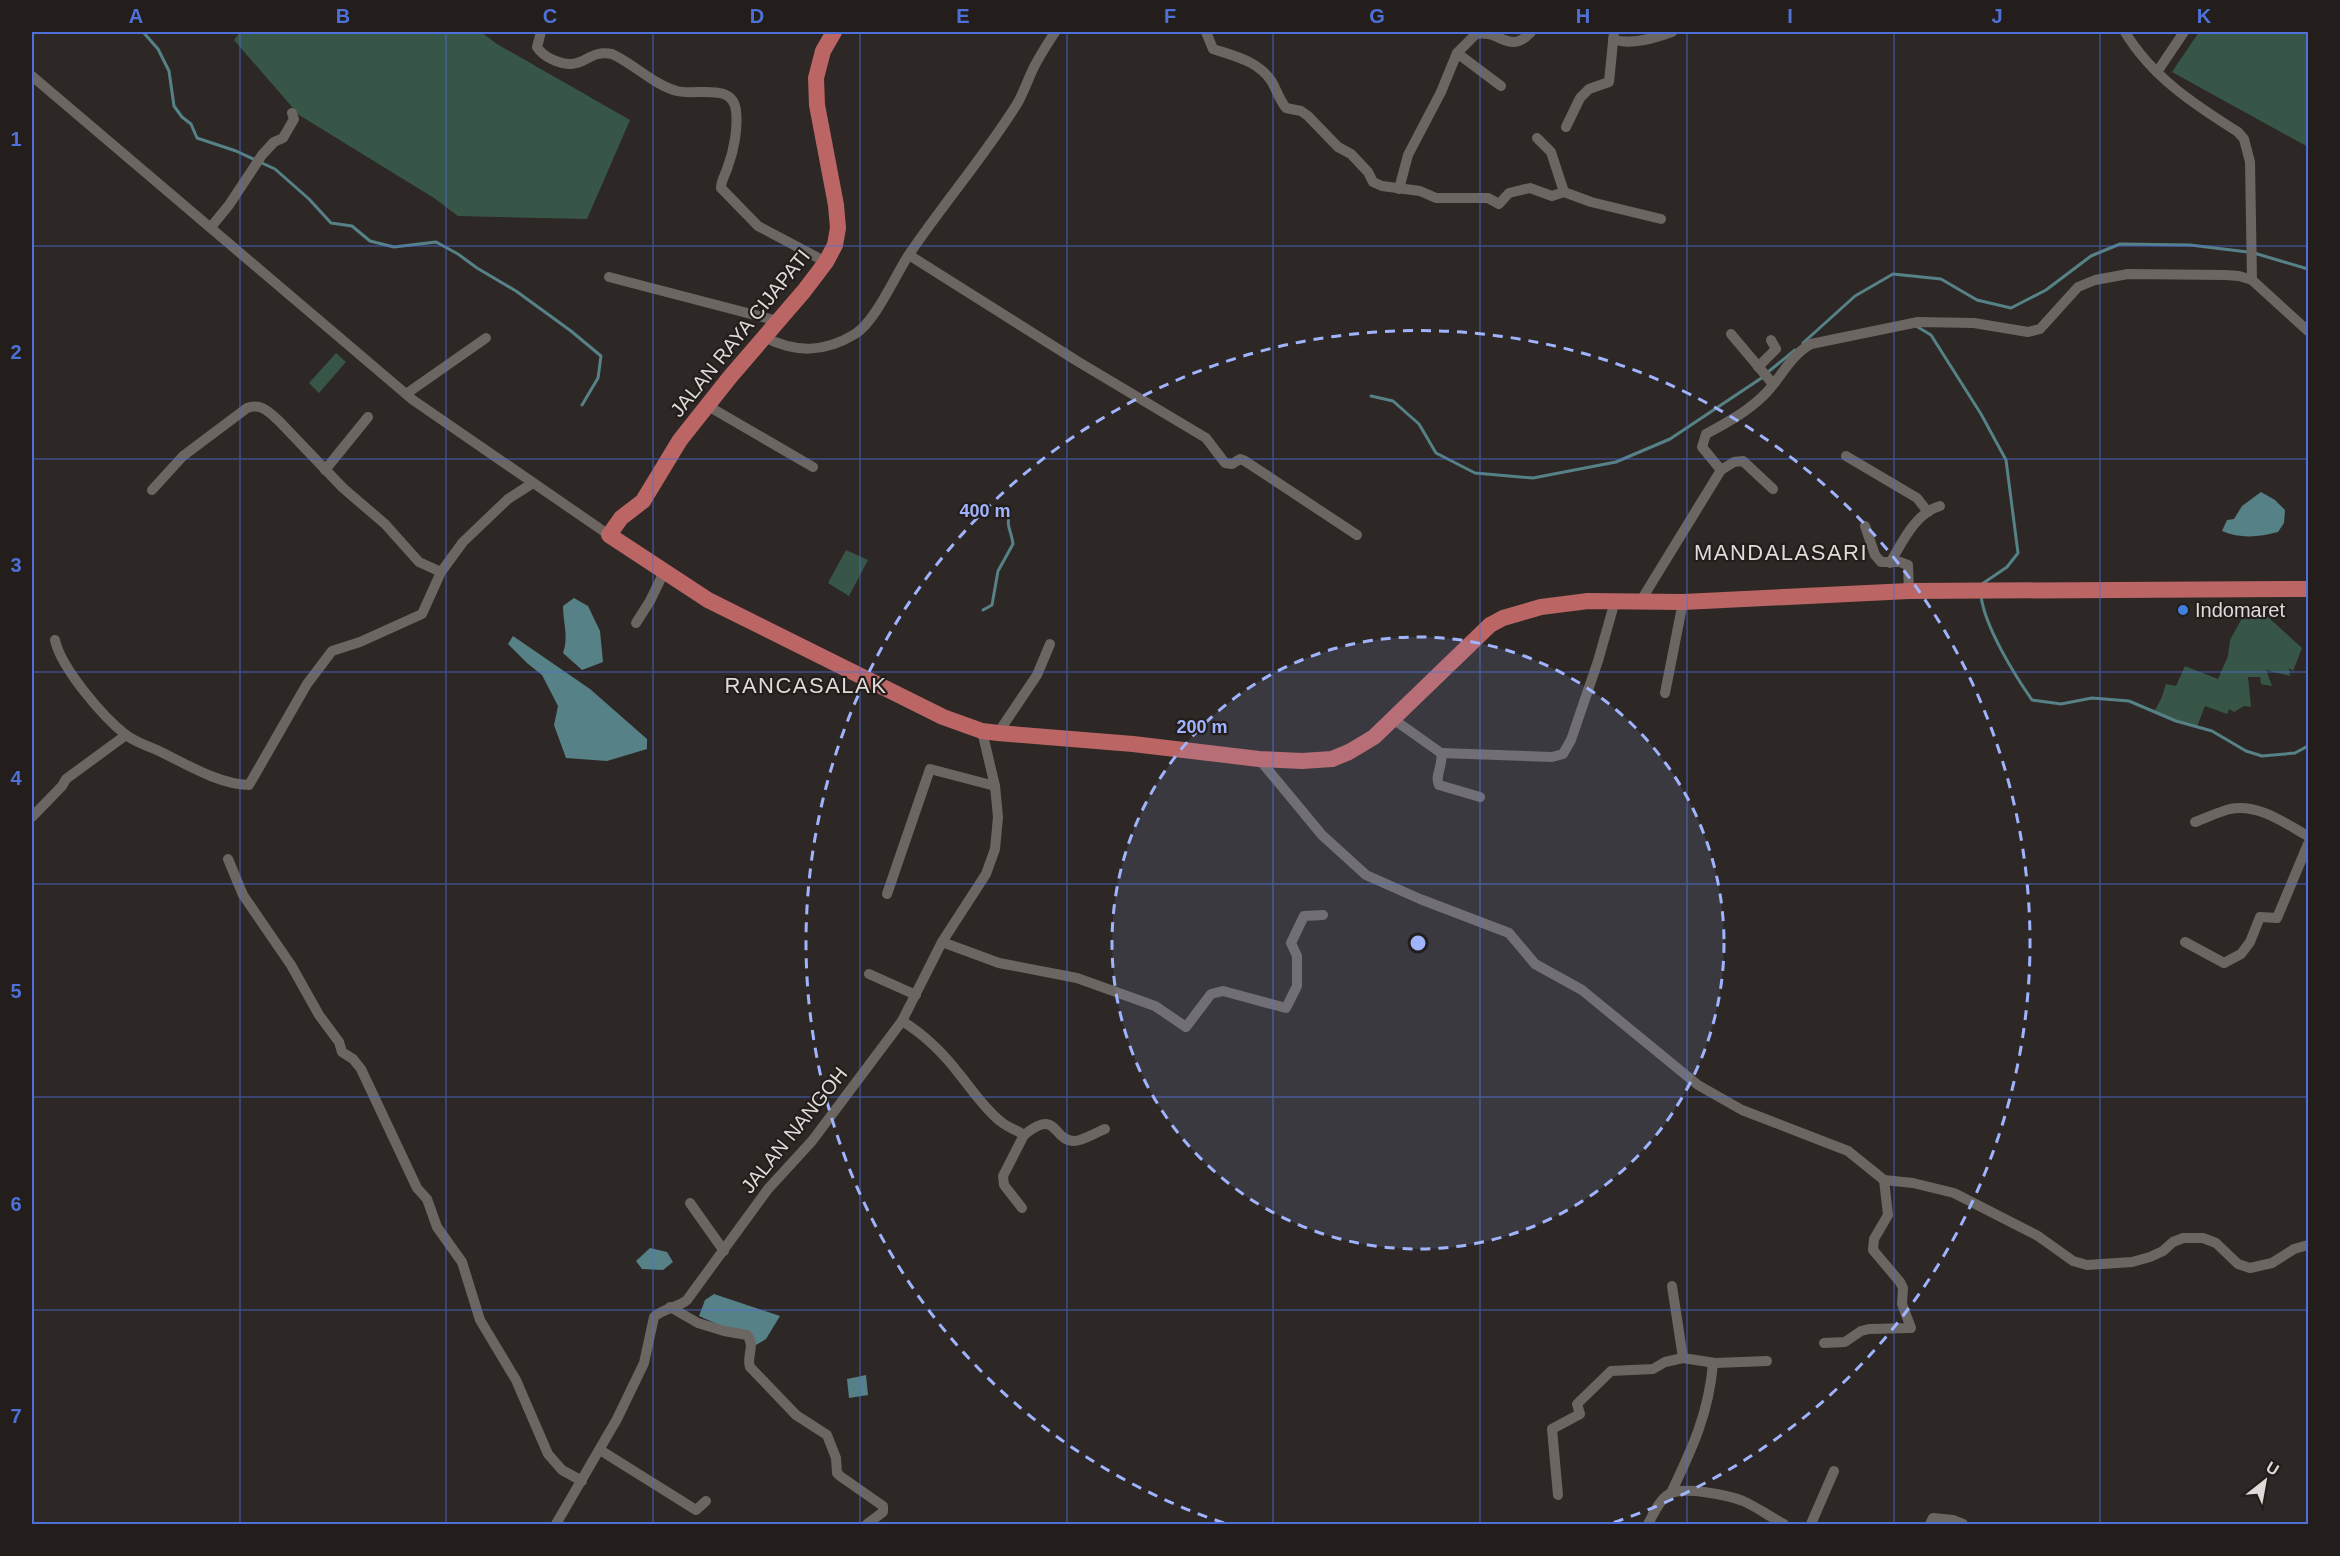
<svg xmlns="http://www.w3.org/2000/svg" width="2340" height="1556" font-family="Arial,sans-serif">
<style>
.green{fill:#385647}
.water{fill:#568186}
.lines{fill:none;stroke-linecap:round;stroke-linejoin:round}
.stream{stroke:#568186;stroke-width:3}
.street{stroke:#6c6662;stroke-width:10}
.primary{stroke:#bb6565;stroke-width:16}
.grid{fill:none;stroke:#4d71d8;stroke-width:1.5;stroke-opacity:0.55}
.ring{fill:none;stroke:#a0b3fd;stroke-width:3;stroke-dasharray:10 8}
.shop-dot{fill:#3f7fe0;stroke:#231e1b;stroke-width:2}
.labels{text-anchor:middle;stroke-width:4.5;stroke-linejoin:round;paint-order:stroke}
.street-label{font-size:20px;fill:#dedbd9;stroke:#231e1b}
.poi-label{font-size:20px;fill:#dedbd9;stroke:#231e1b;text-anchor:start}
.quarter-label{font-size:22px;letter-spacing:1.5px;fill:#dedbd9;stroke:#231e1b}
.centre{fill:#a0b3fd;stroke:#231e1b;stroke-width:3}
.ring-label{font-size:18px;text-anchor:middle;font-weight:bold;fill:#a0b3fd;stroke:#231e1b;stroke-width:4.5;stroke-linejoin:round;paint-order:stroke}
.neatline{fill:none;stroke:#4d71d8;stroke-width:2}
.grid-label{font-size:20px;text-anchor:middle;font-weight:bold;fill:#4d71d8}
</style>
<rect width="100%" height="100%" fill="#2d2825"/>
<g class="green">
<polygon points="240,32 481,32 497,44 630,120 587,219 458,216 434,198 299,115 234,40"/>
<polygon points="2199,32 2308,32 2308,147 2172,72"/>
<polygon points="336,353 346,362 319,393 309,383"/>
<polygon points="846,550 868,560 849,596 828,583"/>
<polygon points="2258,608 2302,648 2293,671 2289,668 2290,676 2266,670 2272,686 2261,684 2260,677 2248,677 2251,707 2244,706 2234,712 2229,709 2227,714 2205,706 2197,727 2154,712 2161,699 2166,684 2176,686 2185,666 2218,679 2228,656 2230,640 2246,611"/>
</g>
<g class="water">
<path d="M2261,492l14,8 10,10 -1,13 -6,9c-19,5 -37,7 -56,-1l5,-11 7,-1 8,-13z"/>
<path d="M574,598l14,8 12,25 3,31 -21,8 -19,-17c6,-16 0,-30 0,-47z"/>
<polygon points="513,636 590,689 647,739 647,749 607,761 566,758 554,725 558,706 542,675 527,663 508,644"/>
<polygon points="650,1248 667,1252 673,1262 663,1270 642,1269 636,1261"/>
<polygon points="714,1294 780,1316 766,1339 756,1345 726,1328 699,1316 705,1300"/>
<polygon points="866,1375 868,1395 849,1398 847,1379"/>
</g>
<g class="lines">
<g class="stream">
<polyline points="143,32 158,49 169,71 174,106 182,117 191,124 197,138 236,151 275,169 309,199 331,223 352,226 370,241 394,247 436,242 458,254 477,268 516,291 571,331 601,356 598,378 582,405"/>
<polyline points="2254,253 2308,269"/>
<polyline points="1916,326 1931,335 1981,414 2006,460 2018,553 2007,567 1982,584"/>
<polyline points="1803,343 1855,296 1893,274 1941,279 1977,300 2011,308 2046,290 2091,256 2120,244 2190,245 2248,252"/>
<polyline points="1768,372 1795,350"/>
<polyline points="1371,396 1393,401 1419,424 1436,453 1475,473 1533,478 1616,462 1670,439 1763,377"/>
<path d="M1981,596c4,31 33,78 51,104l29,4 31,-6 37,3 47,20 36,10 34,20 16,5 33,-3 13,-7"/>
<path d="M983,610l9,-5 6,-34 15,-27c-1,-12 -8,-19 -3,-31"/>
</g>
<g class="street">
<path d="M541,32l-4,15c6,10 22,17 34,17 15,0 20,-14 41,-10 22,10 42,31 65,37 20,5 56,-9 59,20 2,17 -2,39 -8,55 -2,8 -7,14 -7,22l37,38 68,36"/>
<path d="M1206,32l7,17c21,7 46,12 59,33 5,9 7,17 14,26l15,3 7,5 30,31 13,7 17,18 5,10 9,4 38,5 16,7h52l11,6 10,-11 21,-5 22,8 12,-4 27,10 70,17"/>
<path d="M2125,32c27,45 70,73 113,100l6,7 6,23 2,118 56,51"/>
<path d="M1613,39c17,7 42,-1 59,-7"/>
<polyline points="1457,53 1501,86"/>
<polyline points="2157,72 2184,32"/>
<polyline points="32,76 413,400 609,535"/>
<polyline points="1566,127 1580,98 1589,89 1609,82 1614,32"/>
<polyline points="1537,138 1551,152 1564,192"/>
<path d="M1399,189l9,-34 33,-63 16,-39 19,-19c24,-5 33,22 55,-2"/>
<polyline points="211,227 229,205 262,155 274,142 283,138 294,119 292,113"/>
<polyline points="909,255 1077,361 1206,438 1225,463 1232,464 1240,459 1245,461 1357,535"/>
<polyline points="609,277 778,321"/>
<polyline points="1731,334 1773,384"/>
<path d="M764,337c31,16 60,16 91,-3 20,-12 40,-58 53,-78 35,-52 76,-99 109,-152 7,-12 11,-25 17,-37 6,-12 14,-24 21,-35"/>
<polyline points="1758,367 1776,349 1771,340"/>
<polyline points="406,394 486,338"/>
<polyline points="708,406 813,467"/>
<polyline points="1846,456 1917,498 1928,512"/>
<polyline points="325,470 368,417"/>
<path d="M1773,489l-30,-28 -9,1 -13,8 -19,-23 4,-13c22,-12 43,-23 61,-42 14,-15 25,-38 44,-48l107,-22 56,1 54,9 12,-3 38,-42 17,-7 33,-6 98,1 13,1 13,4"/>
<path d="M152,490l31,-34 64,-48c14,-5 22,4 32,13l64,67 42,36 34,38 22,10"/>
<polyline points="1865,526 1875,555 1881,562 1900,562 1908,565 1909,591"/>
<path d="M1890,563c12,-20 25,-50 50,-57"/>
<polyline points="1640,602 1721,470"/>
<polyline points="636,623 650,601 664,572"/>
<path d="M55,640c6,28 48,77 71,95 9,7 22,11 33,16 27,13 59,33 90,34l58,-101 25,-33 28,-9 62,-28 19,-42 22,-30 45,-43 25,-16"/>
<polyline points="1665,693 1683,602"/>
<path d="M1393,719l48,34c3,11 -7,23 -2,32l41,12"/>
<polyline points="998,733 1037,675 1050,644"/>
<polyline points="1441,753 1552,757 1563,754 1571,740 1598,661 1615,601"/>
<polyline points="1259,759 1322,835 1366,875 1420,899 1509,933 1535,964 1582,990 1698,1085 1742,1110 1848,1151 1884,1180 1913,1183 1954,1193 2038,1236 2073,1261 2087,1265 2132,1262 2150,1257 2163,1251 2173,1242 2183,1238 2203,1238 2216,1243 2238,1264 2250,1268 2272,1263 2294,1249 2308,1245"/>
<polyline points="32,817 62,786 66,779 126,735"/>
<path d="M2195,822c11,-4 23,-10 35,-13 28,-6 56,15 78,27"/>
<polyline points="228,859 243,895 291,965 319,1015 339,1042 342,1052 353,1059 361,1069 417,1188 427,1199 437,1227 462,1262 480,1320 516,1380 548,1454 562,1470 582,1481"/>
<polyline points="887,894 930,769 995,786"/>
<polyline points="942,942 999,963 1077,978 1155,1006 1186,1027 1211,994 1223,991 1286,1008 1297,986 1297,956 1291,943 1304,916 1323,915"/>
<polyline points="2185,942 2224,963 2241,954 2250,942 2260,917 2277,918 2308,844"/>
<polyline points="869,974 916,995"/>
<path d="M902,1021c23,14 42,33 58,54 13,16 24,33 40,46 7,6 16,9 24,14 34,-28 28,6 50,6 9,0 22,-9 31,-12"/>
<polyline points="690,1203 724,1251"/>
<polyline points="1022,1208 1004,1185 1003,1176 1024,1135"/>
<polyline points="1672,1286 1683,1358 1715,1363 1767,1361"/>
<path d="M670,1307l28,16 26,8 23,4c9,11 -1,21 3,32l46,48 31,20 9,23 1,15 3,3 43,30v6l-16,12"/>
<polyline points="1824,1343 1845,1342 1861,1331 1869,1329 1911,1328 1902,1304 1903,1288 1900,1282 1873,1250 1874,1239 1888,1215 1884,1180"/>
<polyline points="600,1450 696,1510 706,1501"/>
<path d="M1671,1493c21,-44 38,-80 42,-130"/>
<polyline points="1558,1495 1552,1429 1580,1414 1577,1404 1611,1371 1653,1369 1665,1362 1683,1358"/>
<path d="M556,1524l61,-105 27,-56 10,-46c10,-9 23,-9 33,-17l81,-111 44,-48 90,-120 40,-79 44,-68 9,-25 3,-32 -3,-31 -13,-55"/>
<path d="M1648,1524c5,-9 11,-24 21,-30 14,-8 59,1 74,7 14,6 27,16 41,23"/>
<polyline points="1811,1524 1834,1471"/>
<polyline points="1930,1524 1933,1518 1953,1520 1963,1524"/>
</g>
<polyline class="primary" points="834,32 823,51 816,78 817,105 836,205 838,228 835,245 826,262 804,291 730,377 680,440 643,501 621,518 609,535 708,600 943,717 982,731 998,733 1133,744 1259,759 1302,761 1332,759 1349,752 1374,737 1490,625 1503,618 1541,607 1588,601 1683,602 1909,591 2308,589"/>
</g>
<path class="grid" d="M240,32v1492M446,32v1492M653,32v1492M860,32v1492M1067,32v1492M1273,32v1492M1480,32v1492M1687,32v1492M1894,32v1492M2100,32v1492M32,246h2276M32,459h2276M32,672h2276M32,884h2276M32,1097h2276M32,1310h2276"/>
<circle cx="1418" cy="943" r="306" fill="#a0b3fd" fill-opacity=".12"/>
<g class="ring">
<circle cx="1418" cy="943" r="306"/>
<path d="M1224 1523A612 612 0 1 1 1612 1523"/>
</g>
<circle class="shop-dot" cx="2183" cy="610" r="6"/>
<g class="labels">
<g class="street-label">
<text transform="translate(740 333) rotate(-51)" y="7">JALAN RAYA CIJAPATI</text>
<text transform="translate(794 1130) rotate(-51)" y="7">JALAN NANGOH</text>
</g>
<g class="poi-label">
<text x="2195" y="617">Indomaret</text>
</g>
<g class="quarter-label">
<text x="1781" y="560">MANDALASARI</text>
<text x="806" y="693">RANCASALAK</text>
</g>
</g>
<circle cx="1418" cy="943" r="9" class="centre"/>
<g class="ring-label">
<text x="985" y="517">400 m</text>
<text x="1202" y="733">200 m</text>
</g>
<rect width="2340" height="1556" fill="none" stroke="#231e1b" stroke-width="66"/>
<g transform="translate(2265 1481) rotate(31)" stroke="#231e1b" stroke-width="4.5" paint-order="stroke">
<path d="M0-4.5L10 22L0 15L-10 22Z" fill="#dedbd9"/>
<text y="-9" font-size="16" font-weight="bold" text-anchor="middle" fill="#dedbd9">U</text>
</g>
<rect x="33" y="33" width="2274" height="1490" class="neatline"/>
<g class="grid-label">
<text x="136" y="23">A</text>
<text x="343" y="23">B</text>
<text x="550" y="23">C</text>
<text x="757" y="23">D</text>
<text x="963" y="23">E</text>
<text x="1170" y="23">F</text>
<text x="1377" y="23">G</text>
<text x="1583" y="23">H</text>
<text x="1790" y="23">I</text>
<text x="1997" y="23">J</text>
<text x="2204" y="23">K</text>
<text x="16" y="146">1</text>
<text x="16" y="359">2</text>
<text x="16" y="572">3</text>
<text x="16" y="785">4</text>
<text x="16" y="998">5</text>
<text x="16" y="1211">6</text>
<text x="16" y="1423">7</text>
</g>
</svg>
